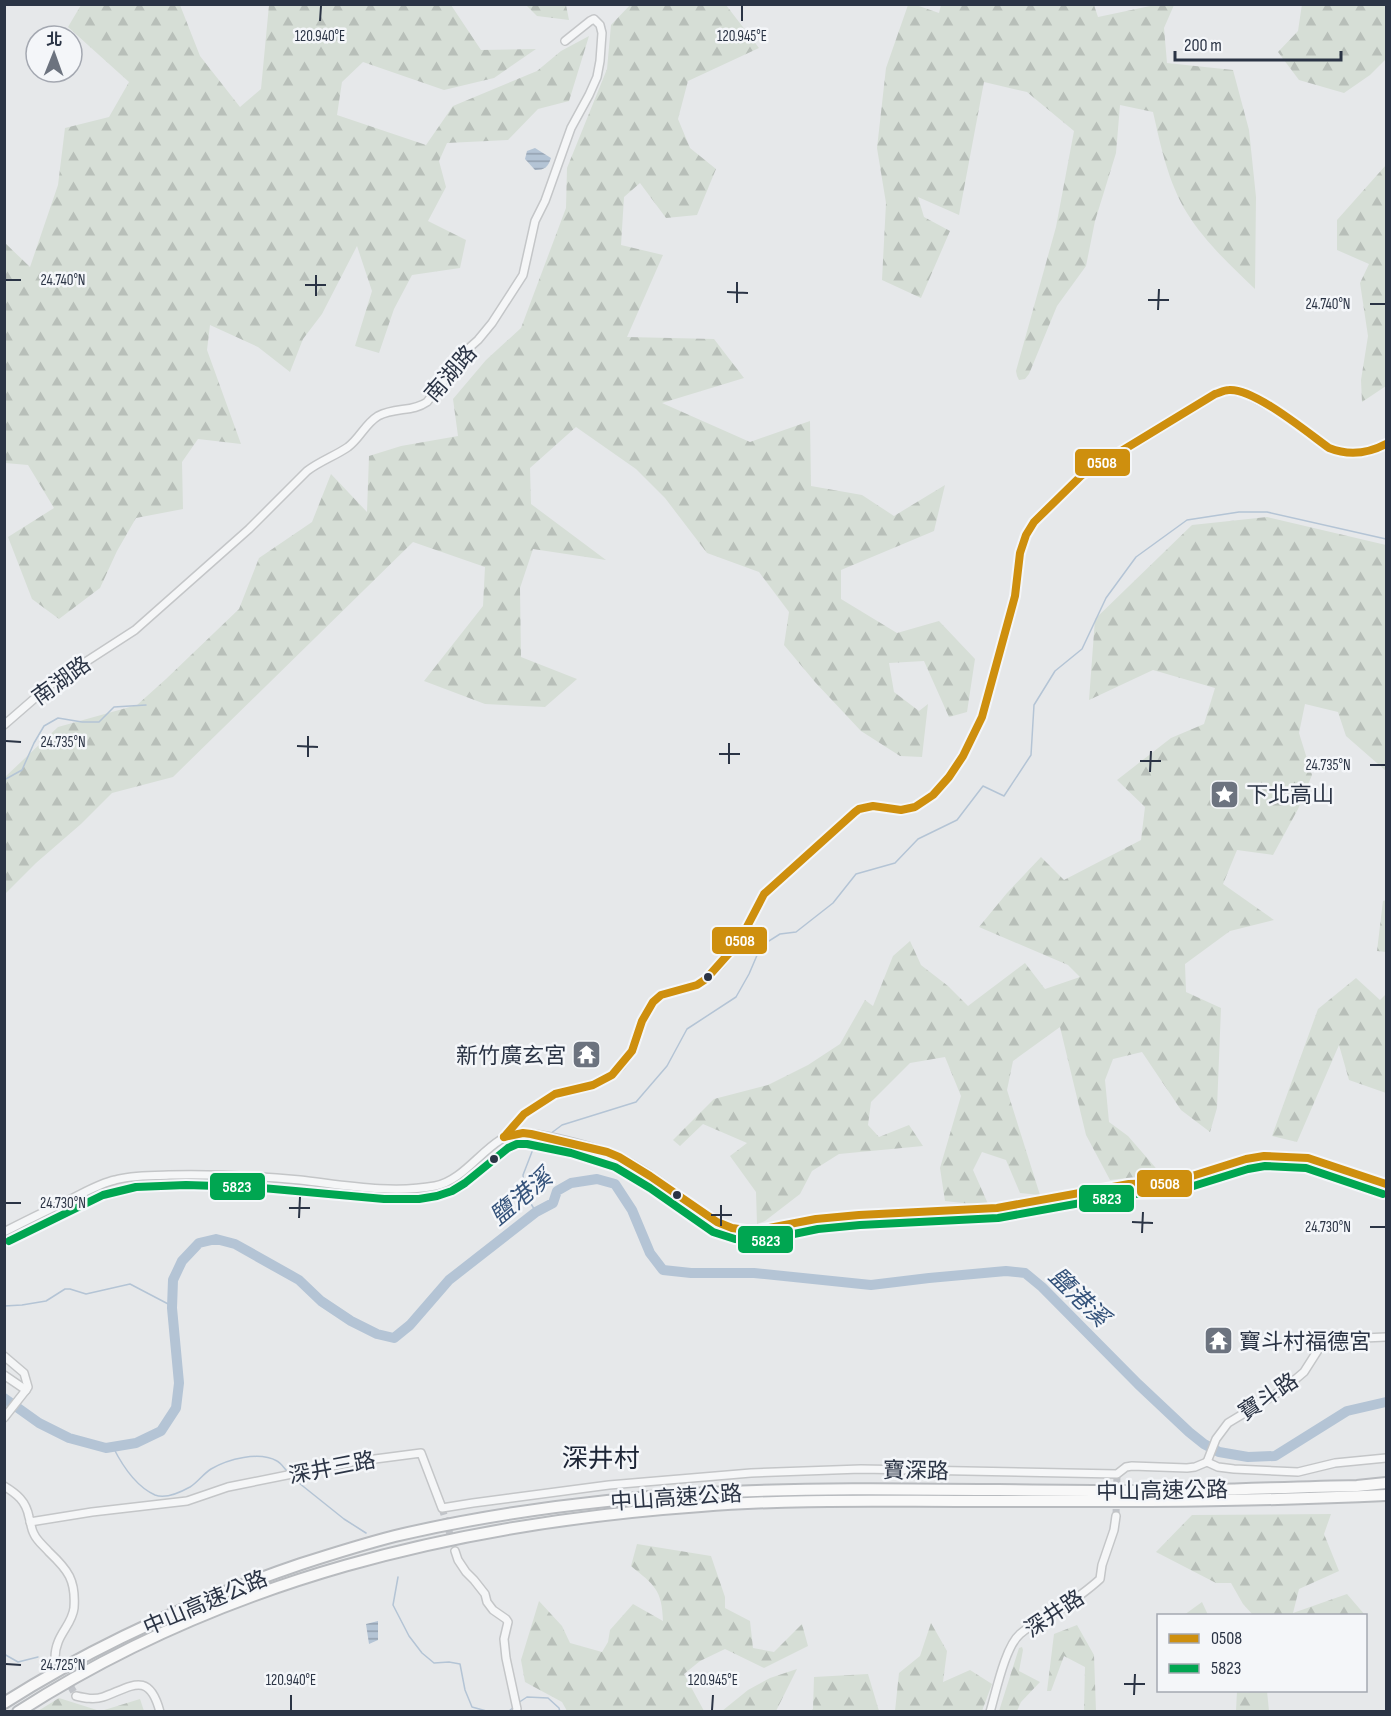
<svg xmlns="http://www.w3.org/2000/svg" width="1391" height="1716" font-family="'Sofia Sans Condensed','Noto Sans TC',sans-serif">
<style>
.forest{fill:url(#forest-firs)}
.water{fill:url(#water-rules)}
.lines{fill:none;stroke-linecap:round;stroke-linejoin:round}
.stream{stroke:#b4c4d5;stroke-width:1.5}
.river{stroke:#b4c4d5;stroke-width:10}
.minor-tunnel{stroke:#c1c4c9;stroke-width:7;stroke-dasharray:7 3.5;stroke-linecap:butt}
.minor-casing{stroke:#c4c6c8;stroke-width:10}
.highway-casing{stroke:#b8bbbf;stroke-width:14}
.minor{stroke:#f5f6f7;stroke-width:7}
.highway{stroke:#f8f8f8;stroke-width:10}
.bus-1-casing{stroke:#f4f6f9;stroke-width:12}
.bus-2-casing{stroke:#f4f6f9;stroke-width:12}
.bus-1{stroke:#ce8f0e;stroke-width:8}
.bus-2{stroke:#00a651;stroke-width:8}
.ticks{fill:none;stroke:#2b3445;stroke-width:2}
.bus-dot{fill:#2b3445;stroke:#f4f6f9;stroke-width:2}
.labels{text-anchor:middle;stroke-width:5;stroke-linejoin:round;paint-order:stroke}
.street-label{font-size:22px;fill:#2b3445;stroke:#f4f6f9}
.poi-label{font-size:22px;fill:#2b3445;stroke:#f4f6f9;text-anchor:start}
.water-label{font-size:24px;font-style:italic;fill:#34527a;stroke:#f4f6f9}
.quarter-label{font-size:26px;fill:#1d2536;stroke:#f4f6f9}
.ticks-label{font-size:15px;text-anchor:middle;fill:#2b3445;stroke:#f4f6f9;stroke-width:5;stroke-linejoin:round;paint-order:stroke}
.line-badge{stroke:#f4f6f9;stroke-width:2}
.badge-label{font-size:16px;text-anchor:middle;font-weight:bold;fill:#fff}
</style>
<defs>
<pattern id="forest-firs" width="22" height="20" patternUnits="userSpaceOnUse" patternTransform="scale(1.5)"><rect width="22" height="20" fill="#d6ded6"/><path d="M5 1l3.5 6h-7zM16 11l3.5 6h-7z" fill="#b8bfb9"/></pattern>
<pattern id="water-rules" width="6" height="5" patternUnits="userSpaceOnUse" patternTransform="scale(1.5)"><rect width="6" height="5" fill="#b4c4d5"/><path d="M0 2.5h6" fill="none" stroke="#93a0af"/></pattern>
</defs>
<rect width="100%" height="100%" fill="#e6e8ea"/>
<g class="forest">
<polygon points="631,4 726,5 759,48 688,81 678,119 690,148 716,169 697,215 666,218 640,183 624,197 621,245 663,255 627,337 714,339 744,378 662,403 750,442 810,421 811,486 862,495 894,516 945,485 934,531 841,570 841,599 897,633 939,621 975,659 967,712 949,717 924,661 889,663 894,692 919,711 928,704 922,757 900,756 861,731 815,682 784,645 789,612 759,572 707,553 665,498 636,469 576,427 530,468 531,504 606,560 533,549 520,588 521,657 577,679 545,707 485,704 424,681 483,606 485,567 413,542 173,777 112,793 81,824 36,863 5,894 5,777 58,727 137,705 166,679 239,609 259,558 312,522 331,474 367,512 369,456 401,446 458,436 453,399 486,360 521,328 566,208 567,168 607,69 611,25"/>
<polygon points="1302,4 1386,5 1386,59 1370,75 1344,93 1299,80 1278,52 1298,31"/>
<polygon points="81,5 180,5 200,56 240,107 261,89 269,5 451,5 481,50 536,49 494,78 444,90 363,62 342,82 337,115 426,145 453,106 537,71 561,51 589,36 569,101 538,109 508,140 447,143 439,161 446,187 428,221 466,240 460,268 412,275 394,309 379,353 355,346 372,291 357,246 322,314 303,339 290,372 258,347 210,325 207,350 241,444 198,439 182,462 183,509 136,518 117,551 100,588 59,619 32,599 8,537 54,508 28,465 5,463 4,242 30,267 58,185 65,128 109,117 129,82 68,27"/>
<polygon points="526,5 566,5 569,20 537,16"/>
<path d="M908,5h8l23,8 2,-8h153l4,12 57,-12h19l-10,23 3,35 66,7 16,60 7,67 -1,92c-24,-23 -50,-47 -68,-76 -19,-31 -26,-66 -34,-101l-33,-7 -4,48 -21,68 -9,45 -29,40 -28,68 -4,5 -6,1 -2,-4 -1,-5 40,-144 18,-96 -47,-39 -43,-10 -25,133 -41,-18 6,20 26,14 -29,67 -39,-18 4,-77 -9,-55 9,-80z"/>
<polygon points="1386,165 1386,386 1362,402 1361,380 1368,336 1360,283 1369,264 1337,250 1337,220"/>
<polygon points="1267,517 1386,545 1386,771 1346,736 1338,712 1305,704 1299,733 1312,775 1298,809 1273,855 1237,850 1223,884 1274,920 1230,931 1185,964 1186,992 1221,1008 1217,1108 1210,1132 1181,1110 1142,1052 1113,1059 1105,1080 1109,1122 1128,1136 1161,1174 1110,1180 1086,1135 1060,1027 1013,1061 1007,1090 1040,1195 1020,1193 1006,1160 982,1152 973,1170 989,1206 945,1201 940,1168 961,1096 945,1057 910,1063 871,1102 868,1125 879,1137 909,1125 923,1146 839,1154 812,1171 800,1194 765,1221 757,1224 756,1192 730,1156 747,1143 703,1124 680,1146 673,1140 714,1099 768,1085 808,1065 840,1044 865,1000 873,1006 893,956 910,941 921,965 948,986 968,1006 1025,963 1045,989 1080,977 1068,965 979,927 1007,893 1041,857 1064,880 1141,840 1145,807 1117,780 1171,738 1204,724 1215,688 1153,670 1089,700 1095,619 1192,525"/>
<polygon points="1386,900 1386,952 1377,951 1383,901"/>
<polygon points="1356,978 1380,1000 1386,994 1386,1093 1349,1080 1339,1045 1297,1142 1272,1136 1318,1009"/>
<polygon points="1331,1514 1324,1534 1339,1571 1299,1589 1293,1613 1347,1594 1365,1615 1253,1615 1243,1604 1231,1583 1216,1583 1156,1552 1192,1515"/>
<path d="M637,1544l74,12 14,41v11l25,13 3,27 21,4 28,-28 6,22 -44,22 -39,-19 -25,12 -16,13 20,37h-137l-5,-9 -37,-20 -4,-22 18,-59 23,25 8,17 32,9 6,-10 2,-12 23,-26 30,17c-1,-32 -9,-36 -32,-55z"/>
<polygon points="1202,1602 1208,1615 1184,1615"/>
<polygon points="931,1623 947,1651 943,1682 970,1670 992,1684 982,1711 895,1711 899,1673 920,1656"/>
<polygon points="1077,1625 1094,1655 1096,1711 1084,1711 1085,1667 1064,1656 1051,1691 1047,1691 1054,1634"/>
<polygon points="1022,1647 1023,1650 1019,1671 1040,1682 1021,1702 1017,1711 999,1711 1019,1648"/>
<polygon points="797,1669 776,1711 722,1711 748,1690 770,1678"/>
<polygon points="868,1674 879,1711 811,1711 813,1709 814,1677"/>
<polygon points="1237,1691 1267,1691 1269,1711 1236,1711"/>
<polygon points="59,1698 100,1711 38,1711"/>
<polygon points="140,1699 144,1711 101,1711"/>
</g>
<g class="water">
<path d="M535,148l16,10c-3,9 -6,12 -16,12l-10,-11 2,-8z"/>
<polygon points="378,1621 378,1640 369,1644 366,1624"/>
</g>
<g class="lines">
<g class="stream">
<polyline points="4,780 22,770 34,743 44,726 58,718 82,722 99,722 114,707 146,705"/>
<polyline points="550,1134 562,1125 636,1102 667,1066 687,1029 736,997 749,974 761,946 780,934 796,932 833,903 856,874 895,863 918,839 957,820 983,786 1004,796 1031,755 1034,705 1055,671 1082,649 1106,598 1136,557 1187,520 1239,512 1267,512 1386,539"/>
<polyline points="536,1212 525,1194 523,1175 535,1144 543,1138"/>
<polyline points="4,1306 22,1305 46,1301 65,1289 70,1289 86,1294 130,1284 172,1306"/>
<polyline points="4,1411 10,1403"/>
<path d="M113,1447c9,18 22,39 42,48 10,4 26,-3 35,-8 8,-5 13,-13 21,-18 17,-10 48,-18 66,-8 4,2 7,7 10,10"/>
<polyline points="294,1479 344,1519 366,1533"/>
<polyline points="398,1577 393,1605 409,1636 422,1653 434,1663 449,1662 460,1664 465,1690 472,1707 490,1712"/>
<polyline points="4,1654 18,1662 38,1657"/>
<polyline points="518,1703 527,1697 548,1698 559,1708 560,1712"/>
<polyline points="508,1712 515,1706"/>
</g>
<polyline class="river" points="4,1398 39,1423 69,1438 106,1448 136,1443 161,1431 176,1408 179,1383 172,1308 173,1280 182,1261 199,1243 216,1239 235,1244 299,1280 321,1301 351,1321 377,1334 394,1338 410,1325 449,1280 536,1212 553,1203 557,1191 571,1183 597,1179 615,1184 632,1210 650,1253 663,1270 691,1273 754,1273 871,1285 929,1278 1006,1271 1025,1273 1042,1287 1138,1384 1189,1432 1204,1444 1219,1452 1248,1457 1275,1456 1347,1411 1386,1402"/>
<g class="minor-tunnel">
<polyline points="442,1508 455,1551"/>
<polyline points="1116,1516 1117,1474"/>
<polyline points="55,1658 76,1696"/>
</g>
<defs>
<g id="minor">
<path d="M4,725l46,-40 85,-55 114,-101 58,-58c13,-10 28,-15 41,-24 12,-9 17,-23 30,-31 17,-9 35,-4 49,-14l42,-54 9,-8 14,-17 31,-48 12,-54 10,-20 26,-73 18,-33 8,-18 3,-16 2,-28 -2,-8 -6,-6 -4,2 -25,20"/>
<path d="M504,1137l20,-23 23,-15 8,-5 38,-9 19,-10 9,-9 11,-15 10,-30 11,-19 8,-7 36,-10 9,-6 14,-14 19,-23 25,-48 91,-82 4,-3 14,-3 28,4 14,-3 18,-12 16,-18 14,-21 19,-39 33,-121 5,-43 6,-18 8,-13 48,-47 133,-81 14,-4 16,3 31,17 53,38c20,9 38,7 57,-4"/>
<path d="M4,1232c23,-12 46,-23 69,-34 14,-7 28,-15 42,-18 17,-5 36,-4 54,-5 44,-1 87,1 131,5 44,5 91,14 135,6 36,-7 56,-57 92,-53 25,3 69,14 92,24 33,16 67,44 98,65 14,7 26,9 41,9l58,-12 43,-4 138,-7 132,-24 41,-1 76,-24 18,-3h19l25,2 78,26"/>
<polyline points="4,1356 24,1373 28,1387 26,1390"/>
<polyline points="4,1375 26,1390"/>
<polyline points="4,1418 26,1390"/>
<polyline points="1207,1462 1216,1439 1228,1423 1284,1389 1304,1372 1318,1350 1328,1343 1341,1339 1386,1337"/>
<polyline points="1207,1462 1218,1467 1234,1469 1298,1472 1335,1463 1386,1458"/>
<path d="M4,1486c13,8 22,15 25,31 2,6 2,12 5,17 3,7 10,12 15,18 19,18 27,28 25,56 -2,18 -19,27 -19,50"/>
<polyline points="30,1522 92,1512 187,1501 228,1487 352,1462 421,1453 442,1508 473,1503 609,1485 751,1473 861,1469 1117,1474 1126,1467 1132,1466 1187,1468 1195,1467 1207,1462"/>
<polyline points="455,1551 458,1560 466,1572 474,1580 485,1594 487,1602 493,1610 506,1619 508,1622 504,1639 506,1658 517,1709 516,1712"/>
<path d="M76,1696c9,2 18,4 27,1 28,-10 46,-27 57,15"/>
<path d="M990,1712c6,-20 15,-65 30,-78 10,-9 24,-15 36,-22 15,-10 31,-21 44,-33l2,-14 12,-35 2,-14"/>
</g>
<g id="highway">
<path d="M4,1703c93,-59 194,-104 297,-139 31,-10 63,-20 94,-28 102,-24 207,-37 312,-43 149,-8 298,-1 447,-2 68,0 136,-4 203,-5l29,-3"/>
<path d="M18,1712c206,-133 441,-189 683,-206 87,-7 175,-5 261,-5 142,0 283,1 424,-6"/>
</g>
</defs>
<use href="#minor" class="minor-casing"/>
<use href="#highway" class="highway-casing"/>
<use href="#minor" class="minor"/>
<use href="#highway" class="highway"/>
<defs>
<g id="bus-1">
<path d="M504,1137l20,-23 31,-20 38,-9 19,-10 20,-24 10,-30 11,-19 8,-7 36,-10 9,-6 33,-37 25,-48 91,-82 4,-3 14,-3 28,4 14,-3 18,-12 16,-18 14,-21 19,-39 33,-121 5,-43 6,-18 8,-13 48,-47 133,-81c4,-1 9,-4 14,-4 25,-2 79,43 100,58 20,8 38,6 57,-4"/>
<polyline points="504,1137 523,1133 531,1134 607,1152 619,1157 650,1176 717,1222 732,1228 753,1231 816,1219 859,1215 997,1208 1129,1184 1170,1183 1246,1159 1264,1156 1308,1158 1386,1184"/>
</g>
<polyline id="bus-2" points="9,1241 103,1195 136,1187 186,1185 250,1187 384,1199 419,1199 437,1196 452,1191 465,1183 508,1148 517,1144 527,1144 571,1153 615,1167 650,1188 713,1232 735,1239 760,1241 818,1229 860,1225 998,1218 1130,1194 1171,1193 1248,1169 1265,1166 1306,1168 1383,1194"/>
</defs>
<use href="#bus-1" class="bus-1-casing"/>
<use href="#bus-2" class="bus-2-casing"/>
<use href="#bus-1" class="bus-1"/>
<use href="#bus-2" class="bus-2"/>
</g>
<path class="ticks" d="M320,21l1,-15M742,21v-15M6,280h15M305,285h21M727,292l21,1M316,296v-21M1148,300h21M737,303v-21M1370,304h15M1158,310l1,-21M6,741l15,1M297,746l21,1M719,754h21M308,757v-21M1140,761h21M729,764v-21M1370,765h15M1150,772l1,-21M6,1203h15M289,1208h21M711,1215h21M299,1218l1,-21M1132,1222l21,1M721,1226v-21M1370,1227h15M1142,1233l1,-21M6,1664l15,1M1124,1684h21M1134,1695l1,-21M291,1710v-15M712,1710l1,-15"/>
<defs>
<symbol id="sight-square" viewBox="-11 -11 22 22"><rect x="-9" y="-9" width="18" height="18" rx="4" fill="#6c737f" stroke="#f4f6f9"/><path d="M0-6L1.8-2.2L6-1.7L2.9 1.2L3.7 5.4L0 3.3L-3.7 5.4L-2.9 1.2L-6-1.7L-1.8-2.2Z" fill="#fff"/></symbol>
<symbol id="temple-square" viewBox="-11 -11 22 22"><rect x="-9" y="-9" width="18" height="18" rx="4" fill="#6c737f" stroke="#f4f6f9"/><path d="M0-6L5-2H3V0L6.5 2.5H4V6H1.5V3h-3V6H-4V2.5H-6.5L-3 0V-2H-5Z" fill="#fff"/></symbol>
</defs>
<g fill-rule="evenodd">
<use href="#sight-square" x="1208" y="778" width="33" height="33"/>
<use href="#temple-square" x="570" y="1038" width="33" height="33"/>
<use href="#temple-square" x="1202" y="1324" width="33" height="33"/>
</g>
<g class="bus-dot">
<circle cx="708" cy="977" r="5"/>
<circle cx="494" cy="1159" r="5"/>
<circle cx="677" cy="1195" r="5"/>
</g>
<g class="labels">
<g class="street-label">
<text transform="translate(450 373) rotate(-49)" y="8">南湖路</text>
<text transform="translate(61 680) rotate(-36)" y="8">南湖路</text>
<text transform="translate(1268 1396) rotate(-34)" y="8">寶斗路</text>
<text transform="translate(332 1467) rotate(-11)" y="8">深井三路</text>
<text transform="translate(916 1470) rotate(1)" y="8">寶深路</text>
<text transform="translate(1162 1490) rotate(-1)" y="8">中山高速公路</text>
<text transform="translate(676 1497) rotate(-4)" y="8">中山高速公路</text>
<text transform="translate(205 1602) rotate(-23)" y="8">中山高速公路</text>
<text transform="translate(1054 1613) rotate(-34)" y="8">深井路</text>
</g>
<g class="poi-label">
<text x="1246" y="802">下北高山</text>
<text x="566" y="1063" text-anchor="end">新竹廣玄宮</text>
<text x="1239" y="1349">寶斗村福德宮</text>
</g>
<g class="water-label">
<text transform="translate(521 1197) rotate(-40)" y="8">鹽港溪</text>
<text transform="translate(1079 1297) rotate(44)" y="8">鹽港溪</text>
</g>
<g class="quarter-label">
<text x="601" y="1467">深井村</text>
</g>
</g>
<g class="ticks-label">
<text x="320" y="41">120.940°E</text>
<text x="742" y="41">120.945°E</text>
<text x="63" y="285">24.740°N</text>
<text x="1328" y="309">24.740°N</text>
<text x="63" y="747">24.735°N</text>
<text x="1328" y="770">24.735°N</text>
<text x="63" y="1208">24.730°N</text>
<text x="1328" y="1232">24.730°N</text>
<text x="63" y="1670">24.725°N</text>
<text x="291" y="1685">120.940°E</text>
<text x="713" y="1685">120.945°E</text>
</g>
<g class="line-badge">
<rect x="1074" y="448" width="57" height="29" rx="6" fill="#ce8f0e"/>
<rect x="711" y="926" width="57" height="29" rx="6" fill="#ce8f0e"/>
<rect x="1136" y="1169" width="57" height="29" rx="6" fill="#ce8f0e"/>
<rect x="209" y="1172" width="57" height="29" rx="6" fill="#00a651"/>
<rect x="1078" y="1184" width="57" height="29" rx="6" fill="#00a651"/>
<rect x="737" y="1225" width="57" height="29" rx="6" fill="#00a651"/>
</g>
<g class="badge-label">
<text x="1102" y="468">0508</text>
<text x="740" y="946">0508</text>
<text x="1165" y="1189">0508</text>
<text x="237" y="1192">5823</text>
<text x="1107" y="1204">5823</text>
<text x="766" y="1246">5823</text>
</g>
<rect width="1391" height="1716" fill="none" stroke="#2b3445" stroke-width="12"/>
<rect x="1157" y="1614" width="210" height="78" fill="#f4f6f9" stroke="#a4a8b1" stroke-width="1.5"/>
<rect x="1169" y="1634" width="30" height="9" fill="#ce8f0e" stroke="#a4a8b1" stroke-width="1.5"/>
<text x="1211" y="1644" font-size="18" fill="#2b3445">0508</text>
<rect x="1169" y="1664" width="30" height="9" fill="#00a651" stroke="#a4a8b1" stroke-width="1.5"/>
<text x="1211" y="1674" font-size="18" fill="#2b3445">5823</text>
<g transform="translate(54 54) rotate(1)"><circle r="28" fill="#f4f6f9" stroke="#a4a8b1" stroke-width="1.5"/>
<path d="M0-4.5L10 22L0 15L-10 22Z" fill="#6c737f"/>
<text y="-9" font-size="16" font-weight="bold" text-anchor="middle" fill="#2b3445">北</text>
</g>
<path d="M1175 51v9h166v-9" fill="none" stroke="#2b3445" stroke-width="3"/>
<text x="1184" y="51" font-size="18" fill="#2b3445" stroke="#f4f6f9" stroke-width="4.5" paint-order="stroke">200 m</text>
</svg>
